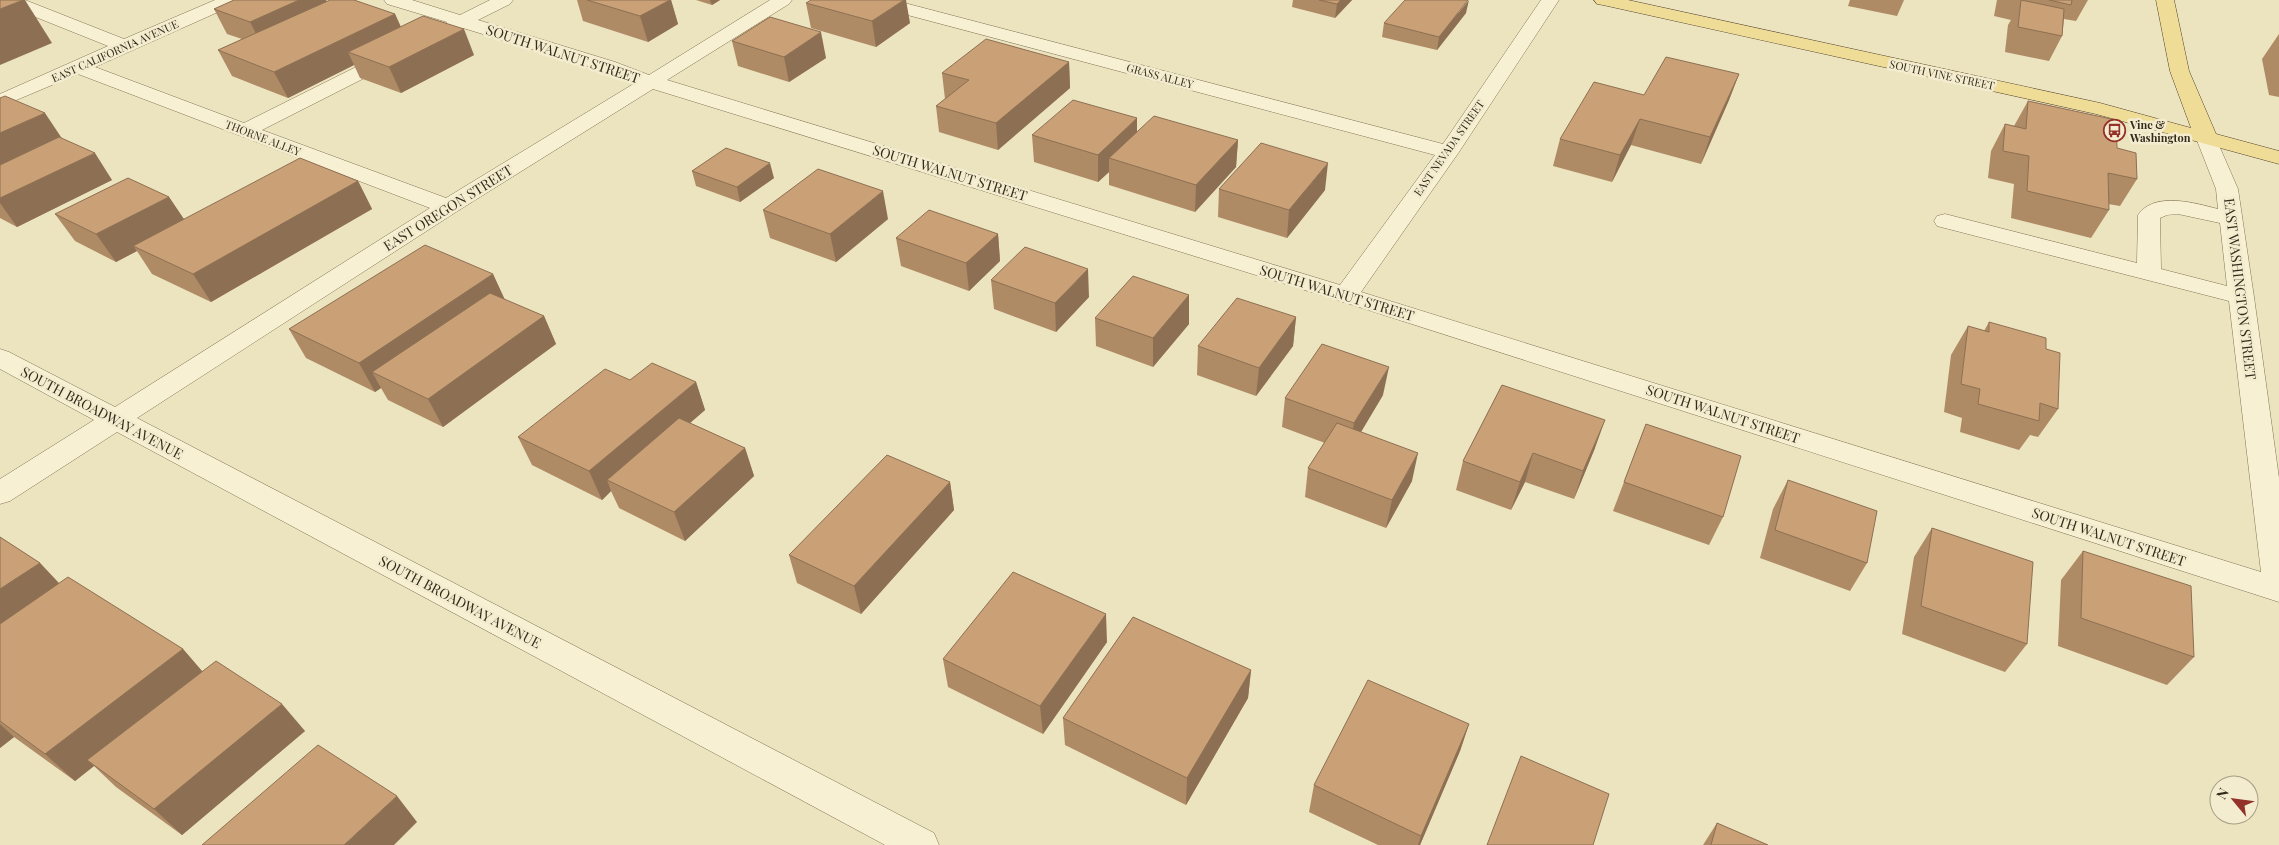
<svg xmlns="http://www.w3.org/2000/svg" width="2279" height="845" font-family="'Playfair Display',serif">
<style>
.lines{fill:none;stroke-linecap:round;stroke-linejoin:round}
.minor-casing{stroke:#847458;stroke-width:1}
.major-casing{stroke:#52412d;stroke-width:1}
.minor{fill:#f8f0d2;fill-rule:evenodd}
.major{fill:#efdc97;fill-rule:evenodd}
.wall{fill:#ae8a65}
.shaded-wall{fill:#8d7053}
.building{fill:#caa076;stroke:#8d7053}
.labels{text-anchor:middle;stroke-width:5;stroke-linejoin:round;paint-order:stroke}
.far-street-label{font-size:11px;fill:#342a1c;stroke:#f4eccf}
.far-poi-label{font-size:11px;font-weight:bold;fill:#342a1c;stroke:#f4eccf;text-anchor:start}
.street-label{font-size:14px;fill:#342a1c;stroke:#f4eccf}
</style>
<rect width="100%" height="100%" fill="#ece3bf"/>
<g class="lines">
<defs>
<path id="minor" d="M0,0h25l99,39 91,-39h24l-3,4 -141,63 149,56 140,-70 7,-2 7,2 3,4 -3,4 -136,69 184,68 189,-115 -34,-13 -138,-42 -9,3 -7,-2 -2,-4 2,-3 -60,-18 -3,-4h28l48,15 30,-15h23l-3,4 -32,16 137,42 34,13 121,-75h22l-3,4 -122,76 673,205 95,-130 -569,-151 -3,-4h30l550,144 98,-144h18l-100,152 -98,140 900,280 -32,-271 -292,-75 -3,-5 3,-5 8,-2 192,49 1,-48c16,-24 57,-12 80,-6l-2,-20 -20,-51 4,-4 7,-2 7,2 24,55 16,108 25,181v124l-942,-302 -684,-211 -197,123 -319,206 797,415 5,12h-54l-768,-413 -107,69 -10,3v-25l94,-59 -94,-51v-20l9,3 106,55 315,-199 -352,-134 -78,33v-13l108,-48 -105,-42zM2178,214l42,9 7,63 -66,-17 -1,-51 7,-3z"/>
<polygon id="major" points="1594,0 1628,0 2100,103 2191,128 2170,71 2156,0 2174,0 2189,71 2216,134 2279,151 2279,164 2096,114 1603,5 1597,4"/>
</defs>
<use href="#minor" class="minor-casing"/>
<use href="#major" class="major-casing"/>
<use href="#minor" class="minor"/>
<use href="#major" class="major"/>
</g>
<g class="wall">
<polygon points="326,0 327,2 395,14 401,27 474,55 401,93 360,78 354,65 288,98 232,76 218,50 242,39 227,34 214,9"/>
<polygon points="577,0 671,0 678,24 648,42 583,21"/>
<polygon points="696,0 720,0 712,5"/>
<polygon points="1293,0 1352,0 1335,18 1292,7"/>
<polygon points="1850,0 1904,0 1897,16 1848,6"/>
<polygon points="1997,0 2088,0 2076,21 2064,19 2062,36 2049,61 2005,52 2008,25 2011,20 1994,16"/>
<polygon points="806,3 910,23 876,47 811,28"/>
<polygon points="1466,13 1437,50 1382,37 1384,23"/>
<polygon points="2279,34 2279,97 2269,95 2262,59"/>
<polygon points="732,41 826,58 789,82 738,66"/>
<polygon points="1069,62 1070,88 998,150 939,132 936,106 945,99 942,73"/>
<polygon points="1739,74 1729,100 1701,164 1631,145 1612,182 1553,166 1560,139 1644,95"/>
<polygon points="0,98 61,138 112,180 17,227 0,218"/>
<polygon points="2028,101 2117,148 2137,179 2120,206 2108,204 2109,210 2091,238 2011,218 2014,184 1988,178 1991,151 2005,124 2014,126"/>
<polygon points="1137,132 1238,140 1236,167 1195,212 1109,185 1109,172 1098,182 1034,162 1032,135"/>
<polygon points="692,171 774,178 740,202 696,186"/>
<polygon points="358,181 372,209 211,302 152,274 137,251 116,262 75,241 55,214 169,197 184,219"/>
<polygon points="1219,189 1325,190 1287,238 1218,217"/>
<polygon points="763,210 888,219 836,262 770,238"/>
<polygon points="998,234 1000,261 969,291 901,266 896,238"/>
<polygon points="493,274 504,299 544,316 556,344 443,427 388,400 381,388 375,392 306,358 289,329"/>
<polygon points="991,280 1089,297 1056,332 994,309"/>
<polygon points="1189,295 1189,324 1153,367 1096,346 1095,318"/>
<polygon points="1296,317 1293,346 1256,396 1197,375 1198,346"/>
<polygon points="1989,322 2046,349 2058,409 2038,437 2030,435 2019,450 1960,432 1962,418 1944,412 1951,355 1968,326 1984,331"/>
<polygon points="630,380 696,382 705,410 690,423 745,448 754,476 685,541 619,508 611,491 602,500 532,465 518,437"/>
<polygon points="1502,385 1595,448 1574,499 1525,482 1511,510 1456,490 1463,461"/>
<polygon points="1383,395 1361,432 1412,481 1386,528 1305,497 1308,468 1325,443 1282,427 1285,398"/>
<polygon points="1646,424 1723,517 1709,545 1613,511"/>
<polygon points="1788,480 1867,563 1850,591 1760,558 1773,509"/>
<polygon points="950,482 954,510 861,614 797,583 789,555"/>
<polygon points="1932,528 2027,644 2005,672 1902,634 1914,557"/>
<polygon points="0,537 40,563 59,583 183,649 202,671 305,731 182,835 116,787 94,766 75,781 14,737 0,748"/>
<polygon points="2083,551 2194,657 2167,685 2058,646 2061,580"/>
<polygon points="1107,642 1043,734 948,687 943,659"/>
<polygon points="1251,670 1248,698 1186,805 1065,745 1063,718"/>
<polygon points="1469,724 1460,751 1420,845 1378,845 1309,812 1314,785"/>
<polygon points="1717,823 1768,845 1703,845"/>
</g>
<g class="shaded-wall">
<polygon points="23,0 25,0 52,43 0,65 0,9"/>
<polygon points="299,0 326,0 333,15 263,47 250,22"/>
<polygon points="670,0 671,0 678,24 648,42 640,16"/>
<polygon points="710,0 720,0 712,5"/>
<polygon points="904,0 906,0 910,23 876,47 872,21"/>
<polygon points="1341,0 1352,0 1335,18 1337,4"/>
<polygon points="1469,0 1466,13 1437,50 1439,37"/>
<polygon points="395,14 406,39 348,52 354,65 288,98 274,72"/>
<polygon points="464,29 474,55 401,93 389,67"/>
<polygon points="821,32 826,58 789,82 784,57"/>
<polygon points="1069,62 1070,88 998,150 996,123"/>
<polygon points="1739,74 1729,100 1701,164 1710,137"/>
<polygon points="45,113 63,140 0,169 0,133"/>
<polygon points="1137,118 1137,145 1109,158 1109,172 1098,182 1098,155"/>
<polygon points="1640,119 1631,145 1612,182 1620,155"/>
<polygon points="1238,140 1236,167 1195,212 1196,185"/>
<polygon points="95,153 112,180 17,227 0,203 0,198"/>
<polygon points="770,163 774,178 740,202 737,187"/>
<polygon points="1328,163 1325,190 1287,238 1289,210"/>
<polygon points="358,181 372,209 211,302 193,274"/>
<polygon points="883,191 888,219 836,262 830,234"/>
<polygon points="169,197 187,224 133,246 137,251 116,262 96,234"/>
<polygon points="998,234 1000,261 969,291 966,263"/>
<polygon points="1088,269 1089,297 1056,332 1055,303"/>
<polygon points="493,274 506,302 372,372 381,388 375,392 359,363"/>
<polygon points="1189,295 1189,324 1153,367 1153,338"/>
<polygon points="544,316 556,344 443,427 428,399"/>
<polygon points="1296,317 1293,346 1256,396 1259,368"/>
<polygon points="1389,367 1383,395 1349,452 1354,423"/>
<polygon points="696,382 705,410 618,485 607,480 611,491 602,500 589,471"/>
<polygon points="1605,420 1595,448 1574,499 1583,471"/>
<polygon points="745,448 754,476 685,541 674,512"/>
<polygon points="1418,453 1412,481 1386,528 1392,500"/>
<polygon points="1533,453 1525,482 1511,510 1520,482"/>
<polygon points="950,482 954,510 861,614 854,586"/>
<polygon points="40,563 66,591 0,636 0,589"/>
<polygon points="1106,614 1107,642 1043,734 1040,706"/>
<polygon points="183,649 207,677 87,760 94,766 75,781 45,754"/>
<polygon points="1251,670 1248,698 1186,805 1187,778"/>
<polygon points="282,704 305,731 182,835 154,809"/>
<polygon points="0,724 14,737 0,748"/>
<polygon points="1469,724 1460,751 1420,845 1418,845 1421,836"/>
<polygon points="397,796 417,822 394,845 344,845"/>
</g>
<g class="building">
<polygon points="0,0 23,0 0,9"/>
<polygon points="234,0 299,0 250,22 214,9"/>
<polygon points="330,0 354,0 395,14 274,72 218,50"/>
<polygon points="587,0 670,0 640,16"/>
<polygon points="811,0 904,0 872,21 806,3"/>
<polygon points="1319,0 1341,0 1337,4"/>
<polygon points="1405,0 1468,0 1439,37 1384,23"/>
<polygon points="2021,0 2064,9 2062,36 2018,27"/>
<polygon points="2049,0 2072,0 2071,5"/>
<polygon points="423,16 464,29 389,67 348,52"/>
<polygon points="770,17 821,32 784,57 732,41"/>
<polygon points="986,39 1069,62 996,123 936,106 969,80 942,73"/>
<polygon points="1666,57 1739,74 1710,137 1640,119 1620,155 1560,139 1594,82 1644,95"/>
<polygon points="5,96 45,113 0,133 0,98"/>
<polygon points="1073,100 1137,118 1098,155 1032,135"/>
<polygon points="2028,101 2116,120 2117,148 2136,153 2137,179 2108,173 2109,210 2027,191 2029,156 2003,151 2005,124 2026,129"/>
<polygon points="1154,116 1238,140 1196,185 1109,158"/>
<polygon points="59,137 95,153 0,198 0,165"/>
<polygon points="1261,143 1328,163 1289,210 1219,189"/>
<polygon points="726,148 770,163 737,187 692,171"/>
<polygon points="300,158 358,181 193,274 133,246"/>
<polygon points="818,169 883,191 830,234 763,210"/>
<polygon points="128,178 169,197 96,234 55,214"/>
<polygon points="929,210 998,234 966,263 896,238"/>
<polygon points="425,245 493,274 359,363 289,329"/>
<polygon points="1025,247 1088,269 1055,303 991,280"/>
<polygon points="1133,276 1189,295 1153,338 1095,318"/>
<polygon points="490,293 544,316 428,399 372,372"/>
<polygon points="1237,298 1296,317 1259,368 1198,346"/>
<polygon points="1989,322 2046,338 2046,349 2060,353 2058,409 2040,403 2039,421 1978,404 1980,389 1961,384 1968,326 1989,332"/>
<polygon points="1322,344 1389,367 1354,423 1285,398"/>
<polygon points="652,363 696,382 589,471 518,437 605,369 630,380"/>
<polygon points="1502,385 1605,420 1583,471 1533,453 1520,482 1463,461"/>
<polygon points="679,418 745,448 674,512 607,480"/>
<polygon points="1337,423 1418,453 1392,500 1308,468"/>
<polygon points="1646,424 1741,456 1723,517 1624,482"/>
<polygon points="887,455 950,482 854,586 789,555"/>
<polygon points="1788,480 1877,511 1867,563 1775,530"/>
<polygon points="1932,528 2033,562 2027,644 1921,606"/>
<polygon points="0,537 40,563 0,589"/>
<polygon points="2083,551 2191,586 2194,657 2081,618"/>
<polygon points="1013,572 1106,614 1040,706 943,659"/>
<polygon points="68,577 183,649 45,754 0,721 0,624"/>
<polygon points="1133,617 1251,670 1187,778 1063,718"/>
<polygon points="216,661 282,704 154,809 87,760"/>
<polygon points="1368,680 1469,724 1421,836 1314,785"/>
<polygon points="318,745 397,796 344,845 202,845"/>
<polygon points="1521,756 1609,794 1593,845 1487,845"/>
<polygon points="1717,823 1768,845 1711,845"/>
</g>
<defs>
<symbol id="bus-ring" viewBox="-11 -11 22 22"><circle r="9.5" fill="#f4eccf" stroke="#92322a" stroke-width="1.5"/><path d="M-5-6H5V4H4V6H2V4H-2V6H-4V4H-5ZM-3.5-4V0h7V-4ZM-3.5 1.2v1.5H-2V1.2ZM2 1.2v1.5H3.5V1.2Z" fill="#92322a"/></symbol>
</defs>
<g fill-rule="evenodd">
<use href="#bus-ring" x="2102" y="118" width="25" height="25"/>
</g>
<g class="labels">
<g class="far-street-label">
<text transform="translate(115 51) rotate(-24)" y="4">EAST CALIFORNIA AVENUE</text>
<text transform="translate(1942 75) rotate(12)" y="4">SOUTH VINE STREET</text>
<text transform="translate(1160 76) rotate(15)" y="4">GRASS ALLEY</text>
<text transform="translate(263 138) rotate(21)" y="4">THORNE ALLEY</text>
<text transform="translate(1449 148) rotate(-55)" y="4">EAST NEVADA STREET</text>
</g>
<g class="far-poi-label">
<text x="2130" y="129">Vine &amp;<tspan x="2130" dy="13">Washington</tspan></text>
</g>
<g class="street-label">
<text transform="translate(563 54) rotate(18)" y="5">SOUTH WALNUT STREET</text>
<text transform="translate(950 173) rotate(17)" y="5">SOUTH WALNUT STREET</text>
<text transform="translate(448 208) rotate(-32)" y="5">EAST OREGON STREET</text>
<text transform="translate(2240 289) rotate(83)" y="5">EAST WASHINGTON STREET</text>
<text transform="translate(1337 293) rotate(17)" y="5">SOUTH WALNUT STREET</text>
<text transform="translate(102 413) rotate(28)" y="5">SOUTH BROADWAY AVENUE</text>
<text transform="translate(1723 414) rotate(18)" y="5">SOUTH WALNUT STREET</text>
<text transform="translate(2109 537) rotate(18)" y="5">SOUTH WALNUT STREET</text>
<text transform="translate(460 602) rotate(28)" y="5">SOUTH BROADWAY AVENUE</text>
</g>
</g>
<g transform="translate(2234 800) rotate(299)"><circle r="24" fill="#f4eccf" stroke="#a79e87"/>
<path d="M0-4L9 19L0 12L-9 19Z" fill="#92322a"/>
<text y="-8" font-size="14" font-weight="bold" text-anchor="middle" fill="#342a1c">N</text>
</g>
</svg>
